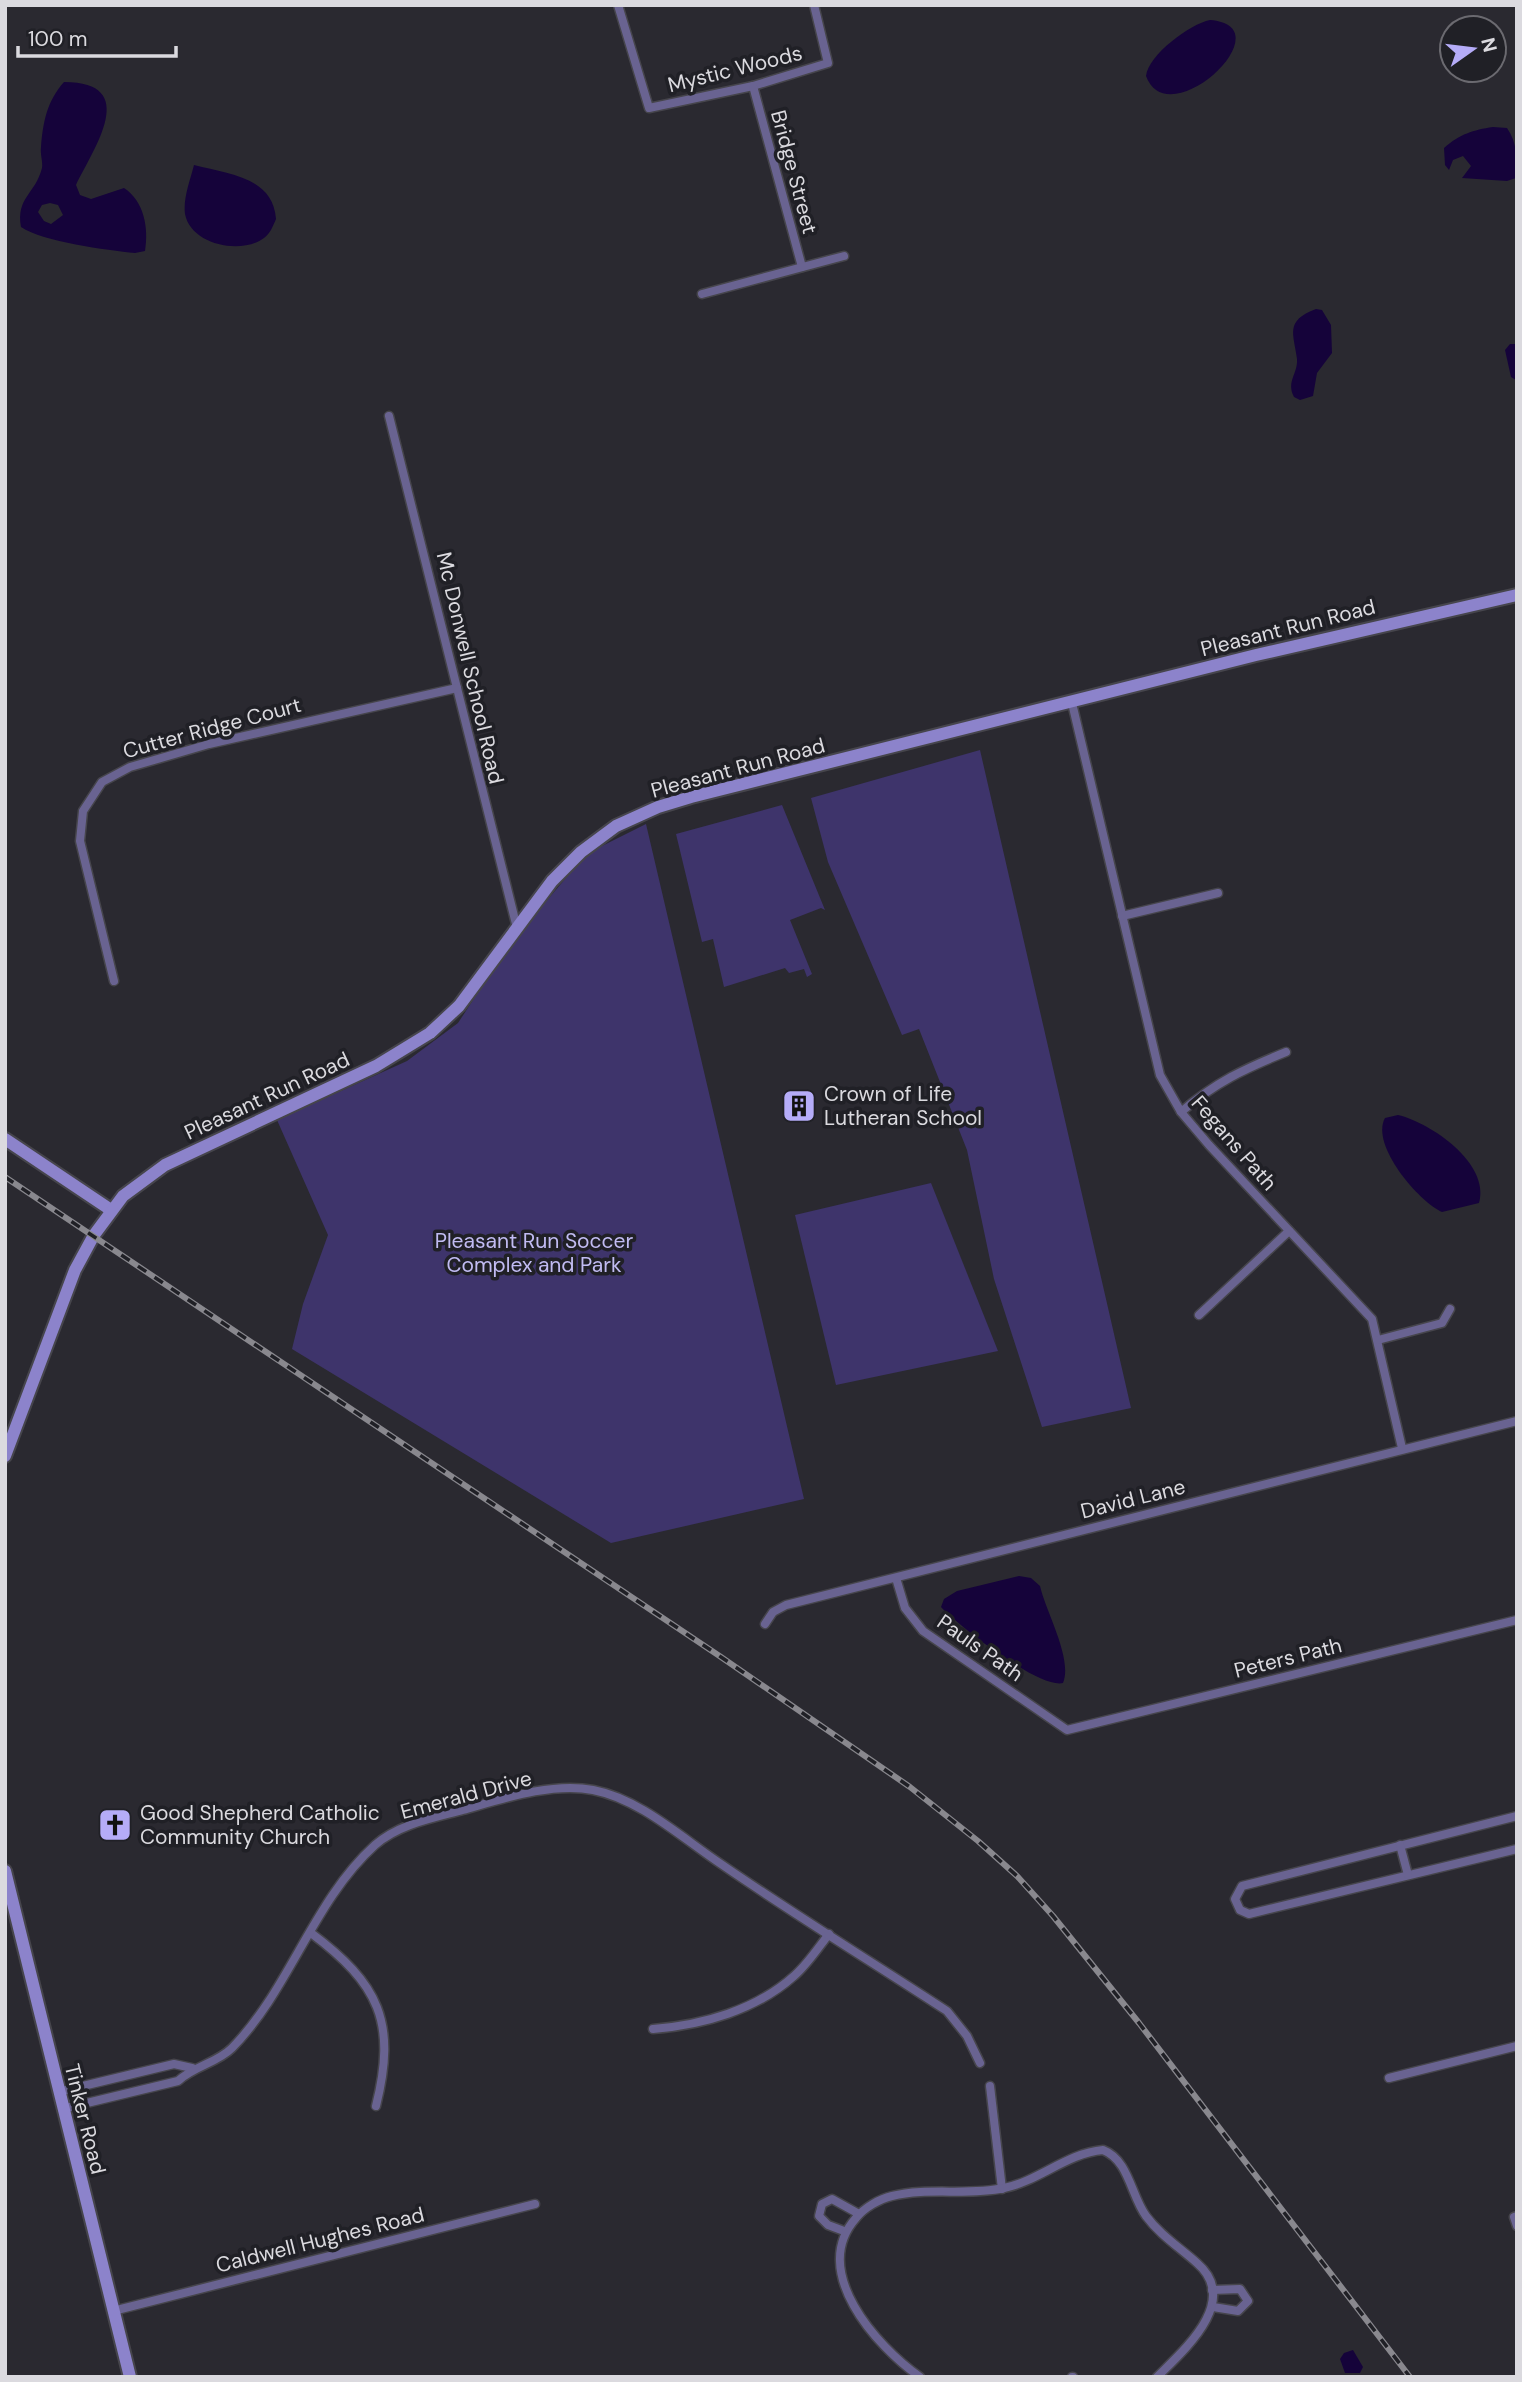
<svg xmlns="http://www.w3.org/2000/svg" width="1522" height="2382" font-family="'DM Sans',sans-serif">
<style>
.green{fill:#3e346b}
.water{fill:#15033a;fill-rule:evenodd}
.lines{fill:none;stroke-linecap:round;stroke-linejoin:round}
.minor-casing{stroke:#46454c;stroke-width:11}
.secondary-casing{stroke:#46454c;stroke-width:16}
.minor{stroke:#696391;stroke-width:8}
.secondary{stroke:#8c83cb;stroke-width:12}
.rail-casing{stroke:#89888e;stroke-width:6}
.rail{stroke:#202026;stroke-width:3.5;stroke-dasharray:10;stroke-linecap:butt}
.labels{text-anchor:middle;stroke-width:7;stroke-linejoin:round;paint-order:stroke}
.street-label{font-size:21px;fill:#dbdadf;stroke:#202026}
.poi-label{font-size:21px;fill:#dbdadf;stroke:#202026;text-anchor:start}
.park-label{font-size:21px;fill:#c1bbf2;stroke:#202026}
</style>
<rect width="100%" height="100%" fill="#2a2930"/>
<g class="green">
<polygon points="980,750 1131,1408 1042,1427 994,1279 967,1150 919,1029 902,1035 828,862 811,798"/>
<polygon points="782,805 825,910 821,908 790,920 812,974 807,977 804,969 789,973 785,968 724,987 713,939 702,942 676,834"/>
<polygon points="646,824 804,1499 611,1543 292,1349 303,1304 328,1235 277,1120 407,1061 458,1023 507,948 586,854"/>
<polygon points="931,1183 998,1351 836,1385 795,1215"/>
</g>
<g class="water">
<path d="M1210,20c77,6 -42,117 -64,56 2,-21 44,-52 64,-56z"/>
<path d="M64,82c77,0 30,66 12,103l4,10 11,4 33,-11c20,13 25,40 21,63l-10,2c-28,-3 -92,-11 -114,-26 -5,-30 14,-32 21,-59 1,-6 -2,-14 -1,-21 2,-25 6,-46 23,-65zM50,203l8,2 5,10 -12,9 -7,-3 -6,-9 4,-7z"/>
<path d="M1493,127l14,1c10,14 11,33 9,50l-9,3 -45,-3 9,-12 -8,-10 -10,4 -4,10 -4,-5 -1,-17c16,-14 29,-18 49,-21z"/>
<path d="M194,165c35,9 79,12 82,54 -3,7 -6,15 -12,19 -23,17 -73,7 -79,-24 -2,-16 5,-33 9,-49z"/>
<path d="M1316,309l6,1 9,15 1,28 -15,20 -4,23 -13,4 -6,-3c-8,-16 4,-23 3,-38 -3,-25 -13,-38 19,-50z"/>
<polygon points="1510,344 1517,344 1516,380 1511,377 1505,350"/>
<path d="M1398,1115c33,8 92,48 81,88l-37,9c-23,-10 -72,-67 -57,-94z"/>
<path d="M1019,1576l12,2 9,8c6,26 33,73 23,97 -24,6 -104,-57 -122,-76l3,-8 13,-8z"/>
<polygon points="1353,2350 1363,2367 1360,2373 1345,2373 1340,2359 1344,2353"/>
</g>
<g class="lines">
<defs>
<g id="minor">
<polyline points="618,5 649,108 753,86 828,63 814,5"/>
<polyline points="753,86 802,267"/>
<polyline points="702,294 844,256"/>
<polyline points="389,416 517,928"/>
<polyline points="1072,703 1160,1075 1181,1112 1209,1145 1372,1319 1402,1448"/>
<polyline points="1122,916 1218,893"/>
<polyline points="114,981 80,841 83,811 102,782 130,767 209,744 457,688"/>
<path d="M1181,1112c35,-30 63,-43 105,-60"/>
<polyline points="1199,1315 1289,1231"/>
<polyline points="1378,1340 1442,1323 1450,1309"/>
<polyline points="896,1578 905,1608 923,1631 1067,1730 1517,1620"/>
<polyline points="765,1624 773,1612 786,1605 1517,1421"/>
<polyline points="1517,1816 1242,1886 1235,1899 1240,1910 1249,1914 1517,1849"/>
<polyline points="1400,1845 1408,1875"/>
<path d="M311,1933c68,51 86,89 65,173"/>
<path d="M653,2029c50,-4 103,-19 141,-53 13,-11 24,-28 35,-42"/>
<polyline points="1389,2078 1517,2046"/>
<polyline points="990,2086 1002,2189"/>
<polyline points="58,2092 174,2064 192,2068"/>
<path d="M62,2109l116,-28c16,-15 39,-18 54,-33 58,-59 81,-147 143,-203 24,-21 58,-27 88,-35 39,-11 89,-28 130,-20 47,9 89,48 128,74 74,51 151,98 226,147l20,25 13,27"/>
<polyline points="1517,2216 1514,2217 1517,2226"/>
<polyline points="844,2231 828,2225 819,2216 822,2204 832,2199 859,2214"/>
<polyline points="1212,2290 1240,2289 1248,2301 1238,2311 1213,2307"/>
<polyline points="113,2311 535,2204"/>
<path d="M920,2377c-44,-31 -111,-106 -64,-159 8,-10 23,-19 36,-22 36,-9 76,0 112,-8 35,-7 63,-35 99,-38 26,10 28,46 43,66 14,19 33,31 51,47 44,38 -13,87 -40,114"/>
<polyline points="1072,2377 1073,2377"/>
</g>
<g id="secondary">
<polyline points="5,1139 111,1210"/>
<polyline points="5,1456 75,1270 94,1235 123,1196 165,1165 376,1066 430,1033 459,1006 552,881 581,852 616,826 658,807 691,797 1256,655 1517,595"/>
<polyline points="5,1871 130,2377"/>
</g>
</defs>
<use href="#minor" class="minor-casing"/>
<use href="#secondary" class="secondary-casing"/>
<use href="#minor" class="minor"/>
<use href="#secondary" class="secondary"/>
<defs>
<polyline id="rail" points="5,1177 721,1657 910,1787 978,1841 1017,1876 1053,1916 1139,2023 1410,2377"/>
</defs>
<use href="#rail" class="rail-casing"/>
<use href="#rail" class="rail"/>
</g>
<defs>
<symbol id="building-square" viewBox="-11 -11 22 22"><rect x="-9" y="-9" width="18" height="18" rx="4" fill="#b5acf8" stroke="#202026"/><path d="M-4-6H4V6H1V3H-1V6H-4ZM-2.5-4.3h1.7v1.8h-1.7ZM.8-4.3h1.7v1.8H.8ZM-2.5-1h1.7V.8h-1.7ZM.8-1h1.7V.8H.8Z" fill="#111"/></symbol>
<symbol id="church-square" viewBox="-11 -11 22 22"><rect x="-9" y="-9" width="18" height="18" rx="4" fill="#b5acf8" stroke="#202026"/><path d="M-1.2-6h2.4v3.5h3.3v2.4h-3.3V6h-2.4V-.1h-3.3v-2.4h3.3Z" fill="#111"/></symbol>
</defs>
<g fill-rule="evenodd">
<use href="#building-square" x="780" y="1087" width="38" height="38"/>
<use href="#church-square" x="96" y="1806" width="38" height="38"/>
</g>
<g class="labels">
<g class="street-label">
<text transform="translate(735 69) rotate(-14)" y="7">Mystic Woods</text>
<text transform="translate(794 172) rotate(75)" y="7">Bridge Street</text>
<text transform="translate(1288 628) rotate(-14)" y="7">Pleasant Run Road</text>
<text transform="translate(470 668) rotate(77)" y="7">Mc Donwell School Road</text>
<text transform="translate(212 728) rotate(-15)" y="7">Cutter Ridge Court</text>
<text transform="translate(738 768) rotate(-15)" y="7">Pleasant Run Road</text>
<text transform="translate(267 1096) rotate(-25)" y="7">Pleasant Run Road</text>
<text transform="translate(1234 1143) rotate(49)" y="7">Fegans Path</text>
<text transform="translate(1133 1499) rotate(-14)" y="7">David Lane</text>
<text transform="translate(980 1648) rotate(35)" y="7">Pauls Path</text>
<text transform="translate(1288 1658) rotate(-14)" y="7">Peters Path</text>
<text transform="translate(466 1795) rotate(-15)" y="7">Emerald Drive</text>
<text transform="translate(85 2119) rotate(76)" y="7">Tinker Road</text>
<text transform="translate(320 2240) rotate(-14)" y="7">Caldwell Hughes Road</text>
</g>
<g class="poi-label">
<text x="824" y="1101">Crown of Life<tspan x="824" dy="24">Lutheran School</tspan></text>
<text x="140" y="1820">Good Shepherd Catholic<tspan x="140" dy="24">Community Church</tspan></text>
</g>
<g class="park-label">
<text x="534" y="1248">Pleasant Run Soccer<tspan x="534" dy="24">Complex and Park</tspan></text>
</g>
</g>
<rect width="1522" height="2382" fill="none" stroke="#dbdadf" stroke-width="14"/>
<g transform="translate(1473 49) rotate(76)"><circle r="33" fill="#202026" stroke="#6b6a70" stroke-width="2"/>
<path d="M0-5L12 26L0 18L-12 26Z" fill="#b5acf8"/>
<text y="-10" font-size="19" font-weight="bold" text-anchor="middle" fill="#dbdadf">N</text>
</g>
<path d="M18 46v10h158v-10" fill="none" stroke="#dbdadf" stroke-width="3.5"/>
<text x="28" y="46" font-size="21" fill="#dbdadf" stroke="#202026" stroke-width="5" paint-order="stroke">100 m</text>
</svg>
